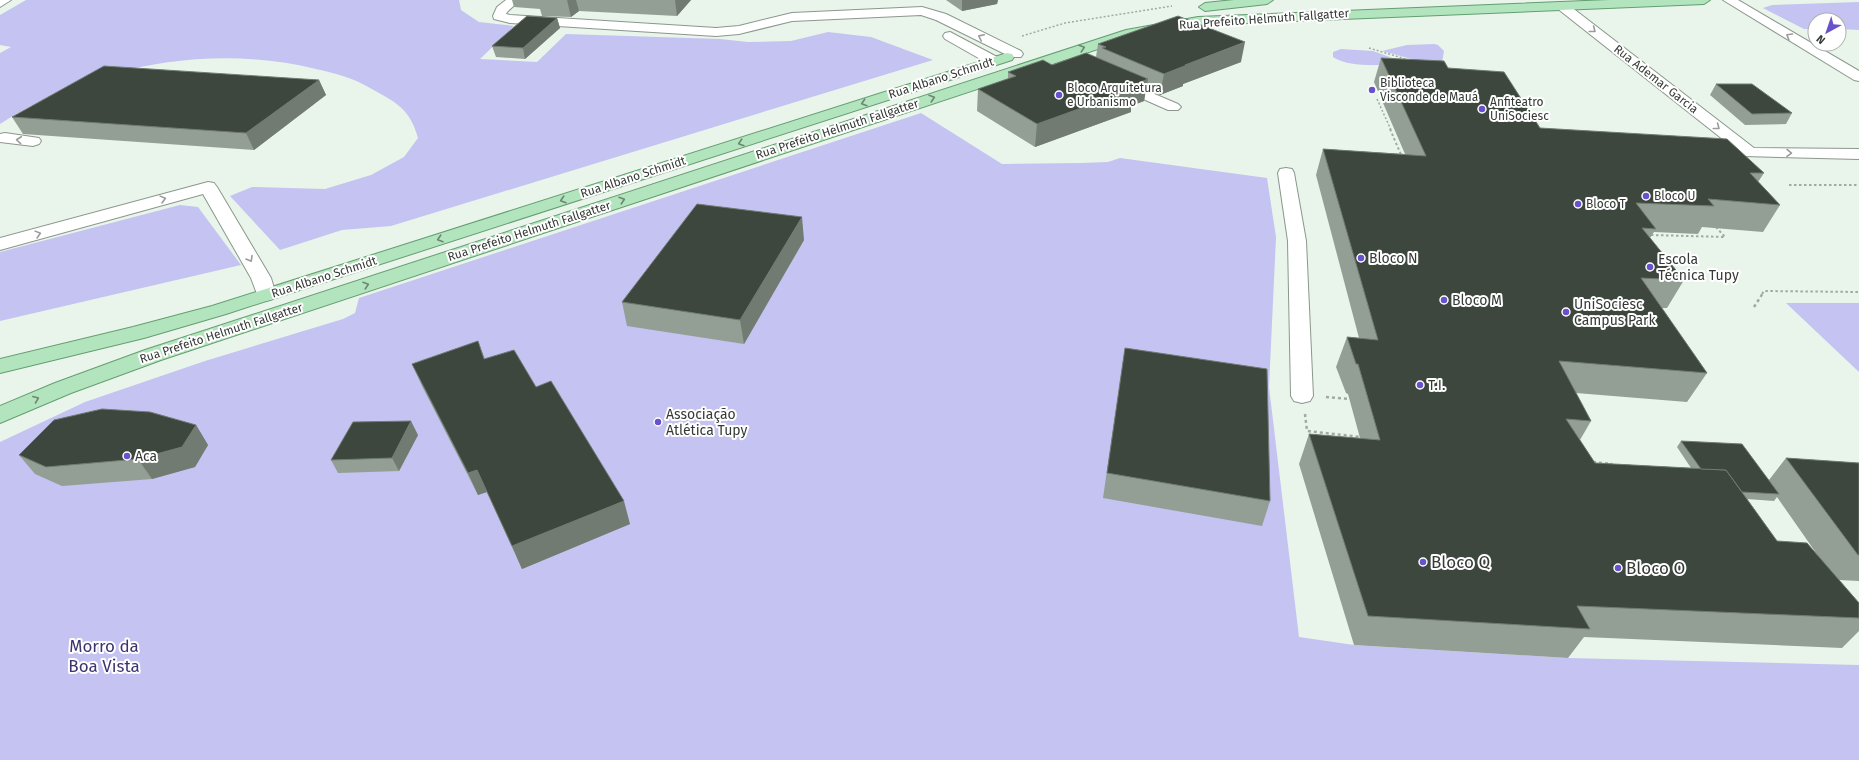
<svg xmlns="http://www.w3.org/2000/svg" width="1859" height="760" font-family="'Fira Sans',sans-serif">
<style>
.green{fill:#c5c3f1}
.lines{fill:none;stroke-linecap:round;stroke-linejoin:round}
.minor-casing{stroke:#8b978d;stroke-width:2}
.major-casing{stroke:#659d71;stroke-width:2}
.path-far2{stroke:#a1aaa2;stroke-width:1.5;stroke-dasharray:2 2;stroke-linecap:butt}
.path-far1{stroke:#a1aaa2;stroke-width:2;stroke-dasharray:2.5 2.5;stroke-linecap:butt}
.path{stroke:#a1aaa2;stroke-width:2.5;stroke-dasharray:3 3;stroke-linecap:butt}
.minor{fill:#fff;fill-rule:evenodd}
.major{fill:#b2e5bd;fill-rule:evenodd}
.wall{fill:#939e94;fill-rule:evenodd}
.shaded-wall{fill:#717b72}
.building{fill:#3d473e;stroke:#717b72}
.oneway{stroke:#9a9c9a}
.oneway2{stroke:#6d8773}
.poi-dot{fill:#6852cb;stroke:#fff;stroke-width:1.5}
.labels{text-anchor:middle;stroke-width:4;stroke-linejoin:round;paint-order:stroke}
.far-street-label{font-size:12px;fill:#353a36;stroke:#fff}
.far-poi-label{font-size:12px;fill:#353a36;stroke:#fff;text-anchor:start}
.poi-label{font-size:14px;fill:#353a36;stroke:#fff;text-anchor:start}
.near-poi-label{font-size:17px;fill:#353a36;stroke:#fff;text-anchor:start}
.near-park-label{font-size:17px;fill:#3c3470;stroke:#fff}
</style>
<rect width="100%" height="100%" fill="#e9f5ea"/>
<g class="green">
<path d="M26,0h433l2,10 18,12 35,4 -34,33 57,3 29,-28 154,5 28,3 43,-1 37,-9 43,5 62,23 -542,166 -49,4 -62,20 -50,-54 22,-9 73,2 46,-14 33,-18 14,-19c-8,-30 -23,-36 -48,-50 -19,-11 -33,-14 -54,-19 -105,-26 -225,-4 -316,55v-71l11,-6 -11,-2v-30z"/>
<polygon points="1859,2 1859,30 1839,29 1839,20 1815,20 1815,29 1804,29 1763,8 1772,5"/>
<polygon points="1434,44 1438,45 1444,51 1442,62 1423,62 1382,51 1407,45"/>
<path d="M1341,49l32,2 36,13c-22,0 -58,5 -76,-7v-5z"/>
<polygon points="921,113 1002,164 1081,163 1108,162 1120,158 1267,178 1276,237 1269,387 1299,637 1354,645 1568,658 1859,665 1859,760 0,760 0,442 85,402 205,361 343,319 355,313 359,298"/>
<polygon points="180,205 198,207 241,265 0,321 0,252"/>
<polygon points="1786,303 1859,303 1859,372"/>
</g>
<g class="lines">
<defs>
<g id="minor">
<polygon points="0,0 11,0 0,7"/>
<polygon points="506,0 520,0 507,12 506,14 510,15 716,28 739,26 792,13 922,7 946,14 1021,51 1023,54 1021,57 1011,57 936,20 921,15 792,21 739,34 716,36 510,23 494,19 493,16 497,7"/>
<polygon points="1723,0 1738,0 1859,71 1859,81 1854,80"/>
<polygon points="1562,2 1566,3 1754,148 1859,149 1859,159 1744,156 1558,9 1556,6 1558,3"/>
<polygon points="950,32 999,58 1001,61 999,64 989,64 945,39 943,36 945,33"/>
<polygon points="1119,79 1178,104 1181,107 1178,110 1168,110 1114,86 1112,83 1114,80"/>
<polygon points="5,133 39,138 41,141 39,144 33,146 0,142 0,134"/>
<polygon points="1286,168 1292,169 1294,173 1306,241 1313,396 1310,401 1302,403 1294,401 1291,396 1288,241 1278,173 1280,169"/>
<polygon points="208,182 214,183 217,187 271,278 276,295 273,299 266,301 259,299 251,278 203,194 0,250 0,238"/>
</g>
<g id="major">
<polygon points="1234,0 1273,0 1267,4 1205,11 1199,7 1205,3"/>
<polygon points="1609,0 1710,0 1704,4 1198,25 1134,37 161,360 71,393 0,423 0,406 55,383 145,350 1126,30 1198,17"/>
<polygon points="1007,53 1012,54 1014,57 1012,60 226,314 144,338 0,373 0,359 133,327 212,306"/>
</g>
</defs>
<use href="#minor" class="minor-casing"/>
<use href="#major" class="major-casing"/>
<g class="path-far2">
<polyline points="1022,36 1065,23 1172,6"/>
<polyline points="1369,48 1409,60"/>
<polyline points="1377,99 1391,130"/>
</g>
<g class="path-far1">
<polyline points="1390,129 1402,157"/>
<polyline points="1789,185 1859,185"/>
<polyline points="1651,235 1725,237 1715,226"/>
<polyline points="1762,294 1764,291 1859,292"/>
</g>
<g class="path">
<polyline points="1754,307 1763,293"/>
<polyline points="1326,397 1351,399"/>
<polyline points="1305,414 1307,431 1361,437"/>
<polyline points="1593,462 1612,464"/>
</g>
<use href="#minor" class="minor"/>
<use href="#major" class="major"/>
</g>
<g class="wall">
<polygon points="512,0 691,0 677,16 579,11 571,17 542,16 540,9 514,7"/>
<polygon points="946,0 998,0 997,4 962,11"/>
<polygon points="557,18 560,28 525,59 496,57 492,46"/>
<polygon points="1098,44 1241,62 1183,84 1183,86 1160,95 1146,89 1144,101 1131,106 1131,112 1035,147 977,111 978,89 1008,79 1008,72 1052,65 1096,57"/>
<path d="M1381,58l67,10 92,60 224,45 -6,9 22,23 -17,27 -61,-5 -4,7 -44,-2 -4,6 34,42 -17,28h-6l46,65 -20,29 -111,-9 15,28 -11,19 15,23 96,5 -14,-21 4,-6 88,39 17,-22 73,5v118l-20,-1 20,23v28l-17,17 -258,-11 -16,21 -214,-13 -55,-181 10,-30 51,4 -12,-44 -2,-1 -10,-26 11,-30 12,1 -43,-163 7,-26 82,5 -31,-72zM1777,497l44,63 -44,-19 -30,-42 27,2z"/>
<polygon points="319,80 326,95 254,150 23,134 12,117"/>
<polygon points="1716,84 1792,113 1786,124 1745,125 1710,95"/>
<polygon points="804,240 744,344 627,326 622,302"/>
<polygon points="478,341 485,359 536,387 630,524 522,569 487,492 478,495 422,386 412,364"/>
<polygon points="1125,348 1270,501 1262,526 1103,498"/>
<polygon points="196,425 208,445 195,467 152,479 62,486 35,474 19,455"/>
<polygon points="418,435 399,471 338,473 331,460"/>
</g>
<g class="shaded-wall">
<polygon points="567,0 576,0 579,11 571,17"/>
<polygon points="675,0 691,0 677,16"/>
<polygon points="962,0 998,0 997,4 962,11"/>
<polygon points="557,18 560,28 525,59 523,48"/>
<polygon points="1245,42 1241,62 1183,84 1183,86 1160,95 1164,74 1185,65"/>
<polygon points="1148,79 1144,101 1131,106 1131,112 1035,147 1037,124"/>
<polygon points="319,80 326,95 254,150 246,133"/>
<polygon points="802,217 804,240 744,344 740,320"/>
<polygon points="411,421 418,435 399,471 392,458"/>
<polygon points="196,425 208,445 195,467 152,479 138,459"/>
<polygon points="477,470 487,492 478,495 468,473"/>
<polygon points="624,501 630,524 522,569 512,546"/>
</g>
<g class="building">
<polygon points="527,16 557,18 523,48 492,46"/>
<polygon points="1178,16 1245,42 1185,65 1187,65 1164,74 1102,48 1106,47 1098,44"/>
<polygon points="1086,53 1148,79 1128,87 1134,89 1037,124 978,89 1016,76 1008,72 1043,60 1052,65"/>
<polygon points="1381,58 1444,61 1448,68 1504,72 1540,128 1727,139 1764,173 1750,173 1780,205 1708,199 1714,206 1636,203 1656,229 1642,228 1684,280 1641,278 1707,373 1559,361 1591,421 1566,419 1595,463 1726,470 1777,541 1807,543 1859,603 1859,618 1577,606 1590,629 1368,616 1309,434 1380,440 1358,364 1356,364 1347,337 1378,340 1323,149 1426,156"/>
<polygon points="104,66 319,80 246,133 12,117"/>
<polygon points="1716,84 1752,84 1792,113 1752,114"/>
<polygon points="697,204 802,217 740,320 622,302"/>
<polygon points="478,341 484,359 514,350 536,387 551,381 624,501 512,546 477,470 468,473 412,364"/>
<polygon points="1125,348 1267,369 1270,501 1107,473"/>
<polygon points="102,409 150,412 196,425 182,447 138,459 46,467 19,455 54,420"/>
<polygon points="411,421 392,458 331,460 353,422"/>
<polygon points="1681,441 1742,444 1779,494 1742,492 1726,470 1701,469"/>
<polygon points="1786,458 1859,463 1859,555 1858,555"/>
</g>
<defs><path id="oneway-chevron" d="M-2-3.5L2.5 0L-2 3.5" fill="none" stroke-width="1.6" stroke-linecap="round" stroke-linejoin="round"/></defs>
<g class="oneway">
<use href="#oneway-chevron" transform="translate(1593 30) rotate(38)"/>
<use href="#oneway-chevron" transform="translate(1789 36) rotate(-149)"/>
<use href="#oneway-chevron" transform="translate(981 37) rotate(-154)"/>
<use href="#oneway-chevron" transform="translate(1717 127) rotate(38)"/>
<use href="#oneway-chevron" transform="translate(19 140) rotate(-174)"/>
<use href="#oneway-chevron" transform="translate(1789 153) rotate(1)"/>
<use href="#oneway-chevron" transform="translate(163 199) rotate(-15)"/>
<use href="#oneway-chevron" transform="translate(38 234) rotate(-15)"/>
<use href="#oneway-chevron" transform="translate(250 259) rotate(60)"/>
</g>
<g class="oneway2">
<use href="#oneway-chevron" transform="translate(1082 48) rotate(-18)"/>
<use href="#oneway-chevron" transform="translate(932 98) rotate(-18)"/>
<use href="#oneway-chevron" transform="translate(864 103) rotate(162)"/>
<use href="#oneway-chevron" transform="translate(741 143) rotate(162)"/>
<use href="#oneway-chevron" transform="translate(563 200) rotate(162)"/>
<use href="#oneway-chevron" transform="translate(622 200) rotate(-18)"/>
<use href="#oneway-chevron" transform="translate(440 239) rotate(162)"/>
<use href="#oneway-chevron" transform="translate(366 285) rotate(-18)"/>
<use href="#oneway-chevron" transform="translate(36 399) rotate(-22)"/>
</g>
<g class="poi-dot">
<circle cx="1372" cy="90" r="4"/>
<circle cx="1059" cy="95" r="4"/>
<circle cx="1482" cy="109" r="4"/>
<circle cx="1646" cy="196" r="4"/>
<circle cx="1578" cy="204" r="4"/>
<circle cx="1361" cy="258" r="4"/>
<circle cx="1650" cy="267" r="4"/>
<circle cx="1444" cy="300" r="4"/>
<circle cx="1566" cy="312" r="4"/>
<circle cx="1420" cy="385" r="4"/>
<circle cx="658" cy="422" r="4"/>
<circle cx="127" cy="456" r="4"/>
<circle cx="1423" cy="562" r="4"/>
<circle cx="1618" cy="568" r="4"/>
</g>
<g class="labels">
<g class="far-street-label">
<text transform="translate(1264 19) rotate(-4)" y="4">Rua Prefeito Helmuth Fallgatter</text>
<text transform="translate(941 78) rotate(-18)" y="4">Rua Albano Schmidt</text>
<text transform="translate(1656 79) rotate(38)" y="4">Rua Ademar Garcia</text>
<text transform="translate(837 129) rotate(-18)" y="4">Rua Prefeito Helmuth Fallgatter</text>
<text transform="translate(633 177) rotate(-18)" y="4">Rua Albano Schmidt</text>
<text transform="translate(529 231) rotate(-18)" y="4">Rua Prefeito Helmuth Fallgatter</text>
<text transform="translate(324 277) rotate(-18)" y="4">Rua Albano Schmidt</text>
<text transform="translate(221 333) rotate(-18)" y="4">Rua Prefeito Helmuth Fallgatter</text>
</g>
<g class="far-poi-label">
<text x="1380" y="87">Biblioteca<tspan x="1380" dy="14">Visconde de Mauá</tspan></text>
<text x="1067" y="92">Bloco Arquitetura<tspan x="1067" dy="14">e Urbanismo</tspan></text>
<text x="1490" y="106">Anfiteatro<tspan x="1490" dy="14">UniSociesc</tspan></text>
<text x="1654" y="200">Bloco U</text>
<text x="1586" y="208">Bloco T</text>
</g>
<g class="poi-label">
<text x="1369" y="263">Bloco N</text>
<text x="1658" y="264">Escola<tspan x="1658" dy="16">Técnica Tupy</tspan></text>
<text x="1452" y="305">Bloco M</text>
<text x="1574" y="309">UniSociesc<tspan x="1574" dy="16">Campus Park</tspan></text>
<text x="1428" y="390">T.I.</text>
<text x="666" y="419">Associação<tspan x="666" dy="16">Atlética Tupy</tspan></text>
<text x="135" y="461">Aca</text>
</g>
<g class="near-poi-label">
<text x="1431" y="568">Bloco Q</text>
<text x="1626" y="574">Bloco O</text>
</g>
<g class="near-park-label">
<text x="104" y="652">Morro da<tspan x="104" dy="20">Boa Vista</tspan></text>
</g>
</g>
<g transform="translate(1827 32) rotate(220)"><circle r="19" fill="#ffffff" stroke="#aeb0af"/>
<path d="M0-3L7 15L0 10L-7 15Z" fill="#6852cb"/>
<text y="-6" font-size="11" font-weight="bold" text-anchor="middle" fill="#353a36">N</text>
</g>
</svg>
